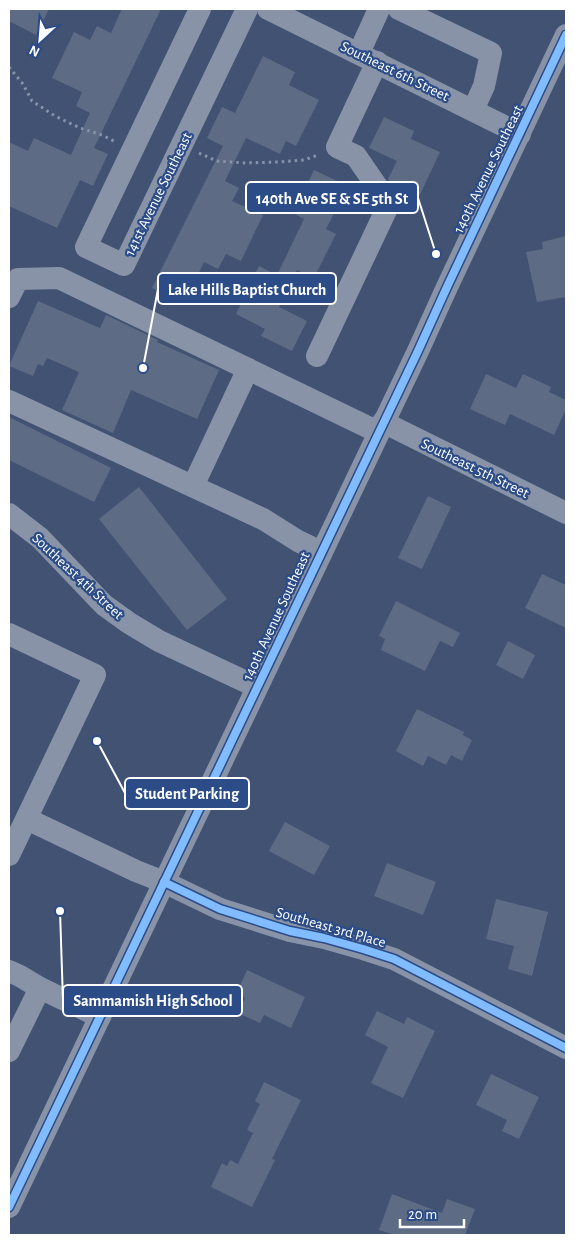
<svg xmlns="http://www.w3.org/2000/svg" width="575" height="1244" font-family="'Alegreya Sans',sans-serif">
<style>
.building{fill:#5e6b84}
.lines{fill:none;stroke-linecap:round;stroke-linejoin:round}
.path{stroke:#8893a8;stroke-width:3;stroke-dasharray:2.5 4;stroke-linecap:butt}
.minor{stroke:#8893a8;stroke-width:22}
.cycleway-casing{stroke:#2c4c87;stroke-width:11}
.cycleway{stroke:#80bcff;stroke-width:8}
.labels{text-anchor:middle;stroke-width:4.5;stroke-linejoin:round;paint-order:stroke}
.street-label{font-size:15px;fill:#fff;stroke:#2c4c87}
.leader{fill:none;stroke:#fff;stroke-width:2}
.callout-dot{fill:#fff;stroke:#2c4c87;stroke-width:2}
.callout{fill:#2c4c87;stroke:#fff;stroke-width:2}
.callout-label{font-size:16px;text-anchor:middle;font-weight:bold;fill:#fff}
</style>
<rect width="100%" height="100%" fill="#415272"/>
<g class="building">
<polygon points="9,9 49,9 36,35 9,21"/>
<polygon points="122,9 161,9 94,148 108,154 93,186 80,180 57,228 9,206 9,142 28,151 34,138 71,155 90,113 76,106 82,92 52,78 74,32 90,40 97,26 111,33"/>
<polygon points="263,56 295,72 289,85 319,100 296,146 286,141 280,154 246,138 225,181 239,188 232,201 263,215 241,261 226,254 218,269 204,262 184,303 152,288 223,146 207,138 222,107 235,113"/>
<polygon points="384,117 414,131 411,139 440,152 418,199 393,187 388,179 397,161 369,148"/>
<polygon points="314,170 348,186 326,229 336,234 314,278 297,270 279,307 307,321 292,351 261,336 265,329 236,314 259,266 277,275 304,219 293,213"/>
<polygon points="566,236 566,297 537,302 526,252 543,249 542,242"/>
<polygon points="38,301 100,328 106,315 158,340 157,342 219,370 197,419 131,390 113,433 62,410 79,372 47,358 43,366 38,364 33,376 9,366"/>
<polygon points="486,374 516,388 523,374 551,387 549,392 566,400 566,409 554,435 510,414 505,425 470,409"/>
<polygon points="9,417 111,468 94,502 9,460"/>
<polygon points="139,487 227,599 187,630 99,519"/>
<polygon points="428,496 451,507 422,569 398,558"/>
<polygon points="542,574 566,585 566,628 525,608"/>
<polygon points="396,601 460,633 453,647 440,641 425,671 381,650 385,639 379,636"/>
<polygon points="508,641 535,655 523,679 496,665"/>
<polygon points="417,709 464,732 463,735 472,740 462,761 451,755 446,765 428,756 423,766 396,751"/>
<polygon points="285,822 330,846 314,875 269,851"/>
<polygon points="387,863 436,882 423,915 374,896"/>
<polygon points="496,899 548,912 532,976 508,969 514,946 486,939"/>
<polygon points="247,970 305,997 291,1028 264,1015 260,1023 238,1013 245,998 236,994"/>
<polygon points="377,1011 404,1024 407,1017 435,1031 403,1098 371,1083 388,1047 365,1035"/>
<polygon points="491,1074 539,1097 519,1139 502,1131 507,1120 476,1105"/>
<polygon points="264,1082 301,1100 272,1159 275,1160 252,1207 211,1187 222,1163 227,1166 230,1160 238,1164 253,1133 247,1130 260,1104 255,1101"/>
<polygon points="392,1194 442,1213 447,1199 475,1209 465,1235 395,1235 379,1230"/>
</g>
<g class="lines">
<g class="path">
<polyline points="9,67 23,84 32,101 55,116 80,128 102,135 114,141"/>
<polyline points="199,153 217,161 245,163 278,162 304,160 318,155"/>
</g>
<g class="minor">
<polyline points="200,9 86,247 124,265 247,9"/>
<polyline points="268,9 520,134"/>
<polyline points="399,9 491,53 484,86 473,110"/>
<polyline points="359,53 379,9"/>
<polyline points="9,297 18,279 59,278 248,369 193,486"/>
<polyline points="317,356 389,204 356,156 337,147 377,62"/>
<polyline points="248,369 378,432"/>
<polyline points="9,401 263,519 298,541 321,552"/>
<polyline points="383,422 566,513"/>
<polyline points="9,514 40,538 104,605 129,623 159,641 257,687"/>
<polyline points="9,634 95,675 9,855"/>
<polyline points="27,819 136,871 164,882 220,909 290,931 324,938 363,949 394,959 566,1048"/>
<polyline points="9,971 20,976 40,988 100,1017"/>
<polyline points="9,1051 40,988"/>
<polyline points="9,1207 418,351 447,287 566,35"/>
</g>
<defs>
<g id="cycleway">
<polyline points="164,882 220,909 290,931 324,938 363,949 394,959 566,1048"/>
<polyline points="9,1207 418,351 447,287 566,35"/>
</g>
</defs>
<use href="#cycleway" class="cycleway-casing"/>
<use href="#cycleway" class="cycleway"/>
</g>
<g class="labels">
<g class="street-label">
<text transform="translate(395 71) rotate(26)" y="5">Southeast 6th Street</text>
<text transform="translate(488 169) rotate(-64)" y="5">140th Avenue Southeast</text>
<text transform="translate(158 194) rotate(-64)" y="5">141st Avenue Southeast</text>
<text transform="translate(475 468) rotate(26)" y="5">Southeast 5th Street</text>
<text transform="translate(78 576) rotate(43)" y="5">Southeast 4th Street</text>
<text transform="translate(276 616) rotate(-65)" y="5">140th Avenue Southeast</text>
<text transform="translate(331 927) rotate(16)" y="5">Southeast 3rd Place</text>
</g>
</g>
<path class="leader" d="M436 254L418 198M143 368L158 289M97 741L125 793M60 911L63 1001"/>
<g class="callout-dot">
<circle cx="436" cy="254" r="5"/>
<circle cx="143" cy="368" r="5"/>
<circle cx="97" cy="741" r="5"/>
<circle cx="60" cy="911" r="5"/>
</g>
<g class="callout">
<rect x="246" y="182" width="172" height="31" rx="5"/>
<rect x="158" y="273" width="178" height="31" rx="5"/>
<rect x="125" y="778" width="124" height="31" rx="5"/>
<rect x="63" y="985" width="179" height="31" rx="5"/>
</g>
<g class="callout-label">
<text x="332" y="204">140th Ave SE &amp; SE 5th St</text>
<text x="247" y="295">Lake Hills Baptist Church</text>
<text x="187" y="799">Student Parking</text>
<text x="153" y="1006">Sammamish High School</text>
</g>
<rect width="575" height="1244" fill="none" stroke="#ffffff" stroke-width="20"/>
<g transform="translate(40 40) rotate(206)" stroke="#2c4c87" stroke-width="4" paint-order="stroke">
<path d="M0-4L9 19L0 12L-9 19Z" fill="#ffffff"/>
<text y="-8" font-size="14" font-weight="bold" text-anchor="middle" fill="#ffffff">N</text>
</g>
<path d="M400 1219v8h64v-8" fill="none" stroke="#ffffff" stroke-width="2.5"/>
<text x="408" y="1219" font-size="15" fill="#ffffff" stroke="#2c4c87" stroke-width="4" paint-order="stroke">20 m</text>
</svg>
